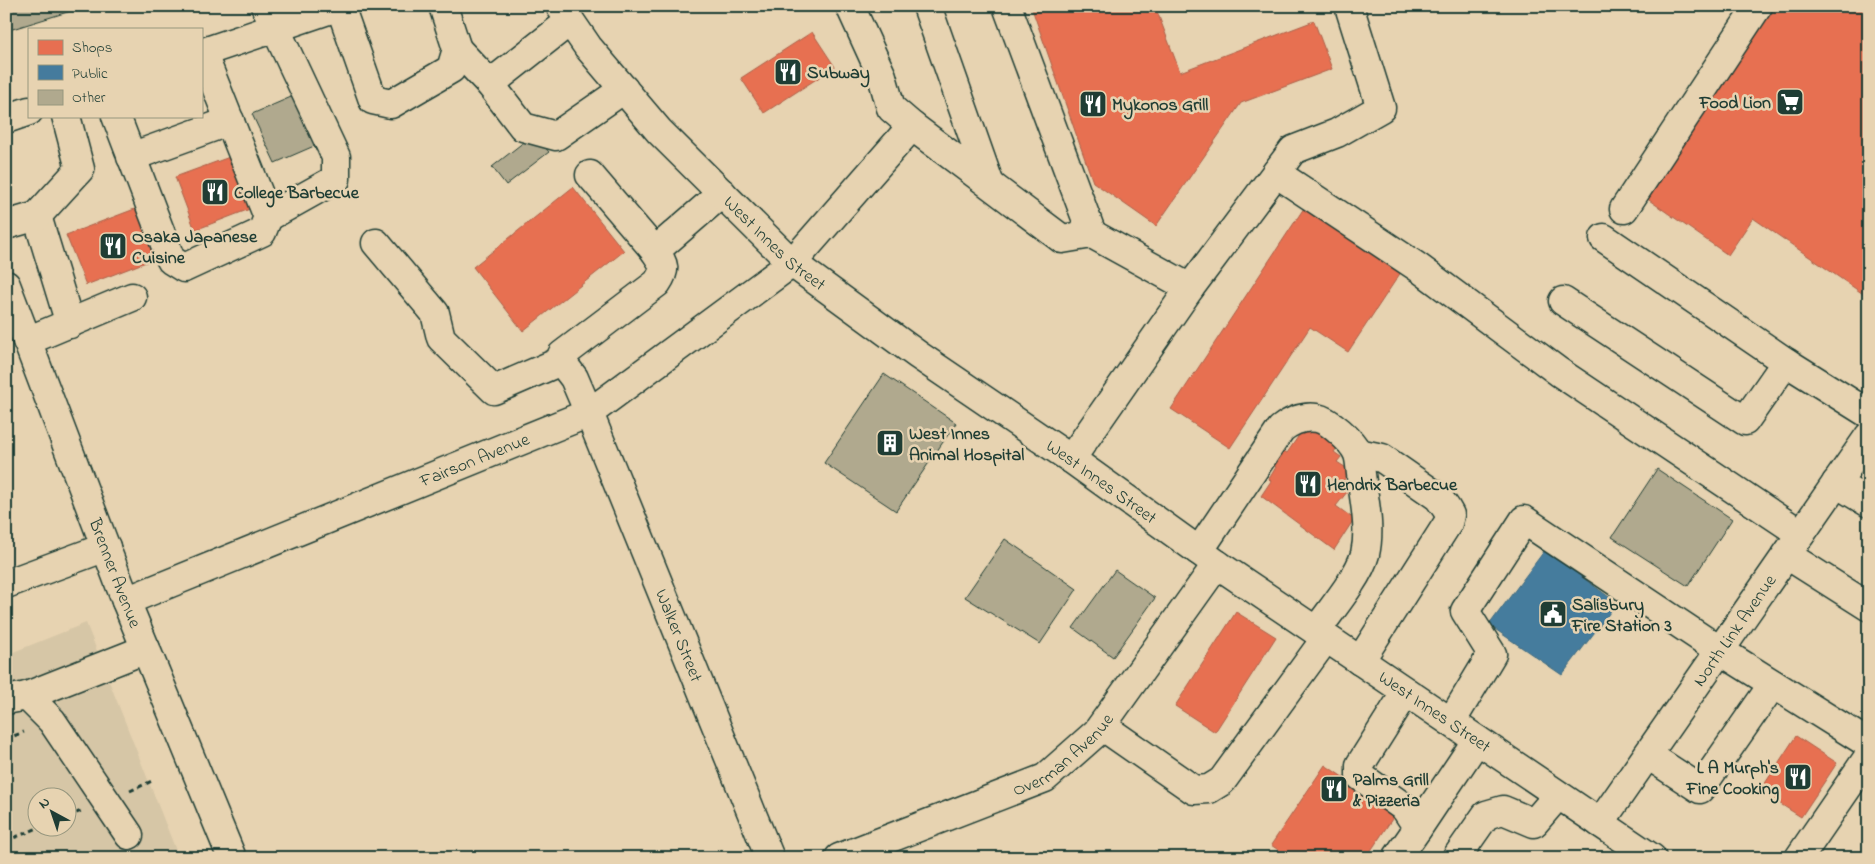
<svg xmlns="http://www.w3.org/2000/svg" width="1875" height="864" font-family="'Indie Flower',sans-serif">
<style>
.built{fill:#d6c6a6;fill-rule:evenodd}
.shops{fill:#e76f51;stroke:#ab6048}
.public{fill:#457b9d;stroke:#3a687e}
.building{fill:#b0a98e;stroke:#1f3d34}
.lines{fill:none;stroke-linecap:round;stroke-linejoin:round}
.minor-casing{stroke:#1f3d34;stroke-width:31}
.major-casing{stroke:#1f3d34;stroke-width:31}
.path{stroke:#1f3d34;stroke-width:3;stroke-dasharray:5 4;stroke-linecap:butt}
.minor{stroke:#e7d3b1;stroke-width:28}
.major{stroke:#e7d3b1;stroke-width:28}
.labels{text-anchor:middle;stroke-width:5;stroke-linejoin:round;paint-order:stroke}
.poi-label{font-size:18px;font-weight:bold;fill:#1f3d34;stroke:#e7d3b1;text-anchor:start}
.street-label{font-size:18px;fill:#1f3d34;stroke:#e7d3b1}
</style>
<rect width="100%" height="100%" fill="#e7d3b1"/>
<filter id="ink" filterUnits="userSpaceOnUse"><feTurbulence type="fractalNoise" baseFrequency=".02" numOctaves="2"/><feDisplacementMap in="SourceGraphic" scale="10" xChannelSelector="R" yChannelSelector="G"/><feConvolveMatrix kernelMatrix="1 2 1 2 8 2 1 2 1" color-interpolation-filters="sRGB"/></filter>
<g filter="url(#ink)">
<path class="built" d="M86,623l93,235h-173v-203zM38,796h30v30h-30z"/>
<g class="shops">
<polygon points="1031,6 1155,6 1180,72 1314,21 1332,69 1241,103 1156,226 1093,182"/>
<polygon points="1776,6 1869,6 1869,298 1753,218 1728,255 1646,198"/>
<polygon points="812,32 835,67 764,113 741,78"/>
<polygon points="235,155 255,207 195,230 175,177"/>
<polygon points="573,187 624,251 523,331 473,267"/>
<polygon points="1308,202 1405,266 1348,352 1310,327 1230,448 1171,409"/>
<polygon points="140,207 159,257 86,285 66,235"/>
<polygon points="1314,423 1341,442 1334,452 1341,457 1337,462 1351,471 1343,481 1351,487 1336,506 1354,519 1334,550 1261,496 1271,481 1269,479 1276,467 1270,463 1279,448 1287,453 1302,431 1307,433"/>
<polygon points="1236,612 1276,637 1215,732 1175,706"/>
<polygon points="1796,736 1837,763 1801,817 1760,791"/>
<polygon points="1325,765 1396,813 1366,858 1290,858 1271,845"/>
</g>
<polygon class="public" points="1545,550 1617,603 1562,675 1489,625"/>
<g class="building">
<polygon points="6,6 87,6 6,31"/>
<polygon points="298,94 321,143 275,163 252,114"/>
<polygon points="534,134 549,152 506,185 492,167"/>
<polygon points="884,374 956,423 896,511 824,463"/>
<polygon points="1657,469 1732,519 1688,586 1612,537"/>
<polygon points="1005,539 1077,589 1040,644 965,597"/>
<polygon points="1115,570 1155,598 1113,657 1073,628"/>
</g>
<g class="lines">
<defs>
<g id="minor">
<polyline points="265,6 336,157 336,179 268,217"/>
<polyline points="340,6 373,100 391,104 451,69 457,49 443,6"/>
<polyline points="850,6 882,76 891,108 912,126"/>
<polyline points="927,6 989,182"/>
<polyline points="1007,6 1092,234"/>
<polyline points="570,21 490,84 523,127 556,136 624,89"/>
<polyline points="457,49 490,84"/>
<polyline points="116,116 171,260 184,268 262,232 268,217 202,52"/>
<polyline points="131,157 230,121"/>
<polyline points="1276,173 1419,268 1559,372 1801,534"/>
<polyline points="590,175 655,251"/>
<path id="s1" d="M722,193l-67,58c9,14 12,17 2,32l-95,72 -1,6 13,17 15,35 181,445"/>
<polyline points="1624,209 1758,6"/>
<polyline points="37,216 70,324"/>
<polyline points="6,225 37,216 80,169 66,116"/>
<polyline points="1604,238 1786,362 1869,414"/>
<polyline points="376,243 435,313 441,338 494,390 561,361"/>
<path id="s2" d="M6,285l120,316 106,257"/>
<polyline points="1190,288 1293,150 1337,133 1381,108 1349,6"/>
<polyline points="1563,301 1745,421 1786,362"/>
<polyline points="27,341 132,297"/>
<polyline points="1358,453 1382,458 1438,497 1446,508 1450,515 1448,523 1360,661"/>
<polyline points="1836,483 1869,503"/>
<path d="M1199,551l82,-122c10,-8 23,-13 36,-11 12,2 35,23 40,34 3,6 3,15 4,22 3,26 10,54 4,80 -6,23 -35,57 -49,77"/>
<polyline points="1787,555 1869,607"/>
<polyline points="6,584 106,547"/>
<path id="s3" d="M126,601l463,-188 203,-150 120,-137 150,113 30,-5 98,54 -119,171"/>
<polyline points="27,696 52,721 129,835"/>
<polyline points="6,700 27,696 146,649"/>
<polyline points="1451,722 1492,654 1465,611 1524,520 1719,650 1869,744"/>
<polyline points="1102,726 1194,790 1209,789 1222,781 1326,638"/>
<polyline points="1648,755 1700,789 1773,684"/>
<path id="s4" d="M1600,823l269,-387"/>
<polyline points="1418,828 1477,740"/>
<path id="s5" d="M839,858l206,-80 52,-46 120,-168"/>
<polyline points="1397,858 1418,828 1405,808 1360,776 1360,765 1406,692"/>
<polyline points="1456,858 1486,815 1503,810 1534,823 1558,795"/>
<polyline points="1799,858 1869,756"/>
</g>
<g id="major">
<path id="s6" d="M560,6l28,41 71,84 133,132 126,92 153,104 146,105 435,294"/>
<polyline points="201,53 340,6"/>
<polyline points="6,119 29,111"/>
</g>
</defs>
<use href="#minor" class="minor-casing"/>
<use href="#major" class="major-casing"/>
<g class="path">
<polyline points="6,739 24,732"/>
<polyline points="130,791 152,781"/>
<polyline points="68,817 81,811"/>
<polyline points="6,841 43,826"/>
</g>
<use href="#minor" class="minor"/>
<use href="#major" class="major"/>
</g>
</g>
<defs>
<symbol id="restaurant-square" viewBox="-11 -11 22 22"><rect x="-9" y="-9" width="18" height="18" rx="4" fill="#1f3d34" stroke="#e7d3b1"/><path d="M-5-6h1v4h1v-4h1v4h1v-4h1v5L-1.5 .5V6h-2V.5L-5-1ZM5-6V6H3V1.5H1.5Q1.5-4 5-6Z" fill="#fff"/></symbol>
<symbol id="supermarket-square" viewBox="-11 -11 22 22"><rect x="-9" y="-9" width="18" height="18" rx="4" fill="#1f3d34" stroke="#e7d3b1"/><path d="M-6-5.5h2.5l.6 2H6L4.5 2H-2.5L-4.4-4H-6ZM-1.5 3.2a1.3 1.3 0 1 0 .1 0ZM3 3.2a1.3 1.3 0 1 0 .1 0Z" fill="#fff"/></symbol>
<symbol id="building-square" viewBox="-11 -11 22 22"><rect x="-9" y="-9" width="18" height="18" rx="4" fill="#1f3d34" stroke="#e7d3b1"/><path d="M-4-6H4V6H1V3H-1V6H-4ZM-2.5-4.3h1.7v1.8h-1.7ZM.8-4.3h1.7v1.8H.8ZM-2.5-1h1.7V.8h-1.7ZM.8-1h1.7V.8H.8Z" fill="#fff"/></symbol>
<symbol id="civic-square" viewBox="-11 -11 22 22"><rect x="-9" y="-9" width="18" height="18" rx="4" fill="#1f3d34" stroke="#e7d3b1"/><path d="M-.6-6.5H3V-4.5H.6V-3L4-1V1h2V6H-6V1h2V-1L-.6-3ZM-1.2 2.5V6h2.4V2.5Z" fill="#fff"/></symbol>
</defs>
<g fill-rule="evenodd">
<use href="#restaurant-square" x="772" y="56" width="32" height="32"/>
<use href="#supermarket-square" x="1774" y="86" width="32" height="32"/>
<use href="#restaurant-square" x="1077" y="88" width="32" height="32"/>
<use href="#restaurant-square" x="199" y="176" width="32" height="32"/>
<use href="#restaurant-square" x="97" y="230" width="32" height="32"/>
<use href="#building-square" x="874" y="427" width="32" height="32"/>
<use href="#restaurant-square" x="1292" y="468" width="32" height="32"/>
<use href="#civic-square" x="1537" y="598" width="32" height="32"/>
<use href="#restaurant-square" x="1782" y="761" width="32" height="32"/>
<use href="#restaurant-square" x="1318" y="773" width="32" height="32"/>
</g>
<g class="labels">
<g class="poi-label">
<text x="807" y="78">Subway</text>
<text x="1771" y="108" text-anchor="end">Food Lion</text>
<text x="1112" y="110">Mykonos Grill</text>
<text x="234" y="198">College Barbecue</text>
<text x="132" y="242">Osaka Japanese<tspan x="132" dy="21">Cuisine</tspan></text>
<text x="909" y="439">West Innes<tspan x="909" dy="21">Animal Hospital</tspan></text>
<text x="1327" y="490">Hendrix Barbecue</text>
<text x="1572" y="610">Salisbury<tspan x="1572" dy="21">Fire Station 3</tspan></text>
<text x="1779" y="773" text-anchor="end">L A Murph's<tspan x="1779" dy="21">Fine Cooking</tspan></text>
<text x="1353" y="785">Palms Grill<tspan x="1353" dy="21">&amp; Pizzeria</tspan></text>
</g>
<g class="street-label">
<text dy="6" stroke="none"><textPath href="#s6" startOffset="321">West Innes Street</textPath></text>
<text dy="6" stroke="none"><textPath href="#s3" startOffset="376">Fairson Avenue</textPath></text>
<text dy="6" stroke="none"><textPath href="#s6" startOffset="726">West Innes Street</textPath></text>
<text dy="6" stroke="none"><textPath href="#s2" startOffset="308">Brenner Avenue</textPath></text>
<text dy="6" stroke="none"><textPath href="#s4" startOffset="235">North Link Avenue</textPath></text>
<text dy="6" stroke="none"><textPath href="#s1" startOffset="549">Walker Street</textPath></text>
<text dy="6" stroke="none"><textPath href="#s6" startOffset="1131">West Innes Street</textPath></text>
<text dy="6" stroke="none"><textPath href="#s5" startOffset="249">Overman Avenue</textPath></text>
</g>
</g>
<rect width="1875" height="864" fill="none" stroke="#e7d3b1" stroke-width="25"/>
<rect x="12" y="12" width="1850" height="839" fill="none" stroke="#1f3d34" stroke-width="2" filter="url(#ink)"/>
<rect x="28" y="28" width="175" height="90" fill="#e7d3b1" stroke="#97977f"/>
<rect x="38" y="40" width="25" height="15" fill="#e76f51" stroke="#97977f"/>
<text x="72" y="52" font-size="15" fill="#1f3d34">Shops</text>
<rect x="38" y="65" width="25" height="15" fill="#457b9d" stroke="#97977f"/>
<text x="72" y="78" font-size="15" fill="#1f3d34">Public</text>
<rect x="38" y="90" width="25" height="15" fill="#b0a98e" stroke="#97977f"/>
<text x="72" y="102" font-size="15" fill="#1f3d34">Other</text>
<g transform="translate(52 812) rotate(320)"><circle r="24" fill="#e7d3b1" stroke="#97977f"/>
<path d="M0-4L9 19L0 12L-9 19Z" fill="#1f3d34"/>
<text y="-8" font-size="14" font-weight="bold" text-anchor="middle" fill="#1f3d34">N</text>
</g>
</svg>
